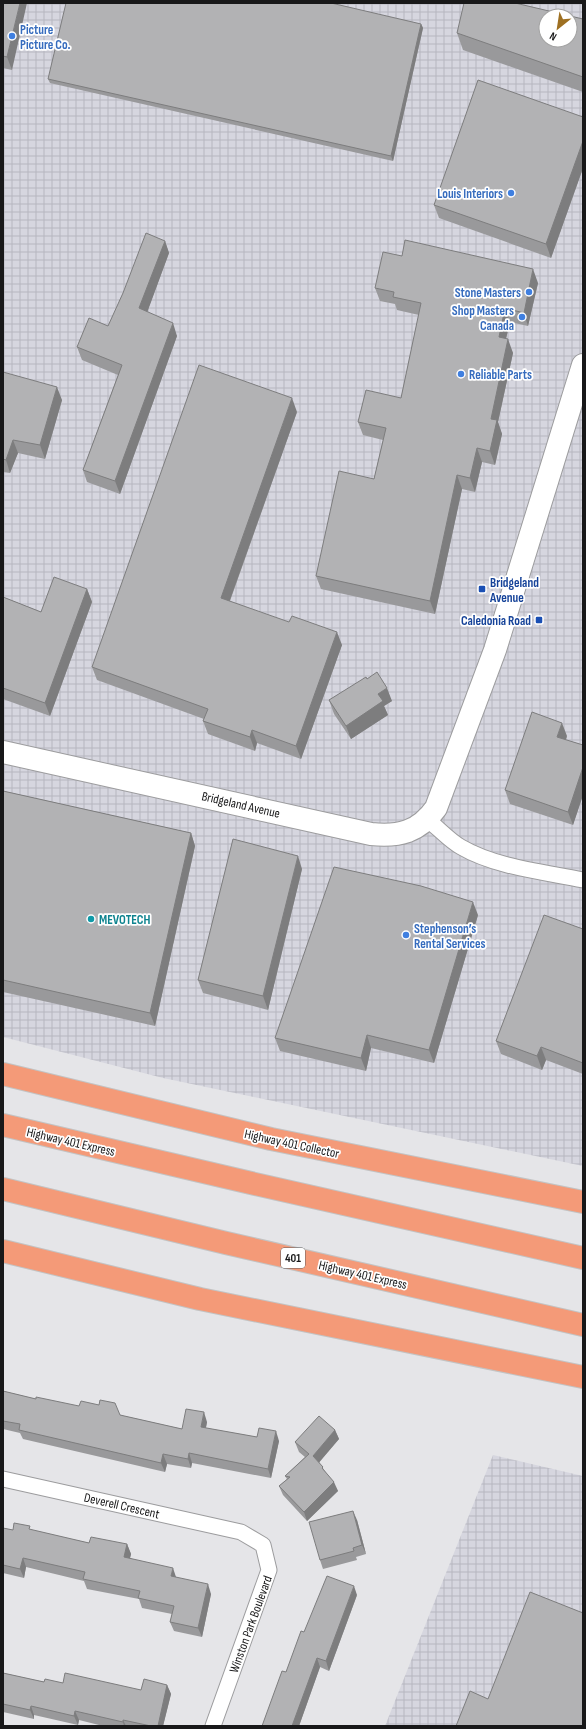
<svg xmlns="http://www.w3.org/2000/svg" width="586" height="1729" font-family="'Sofia Sans Condensed',sans-serif">
<style>
.industrial{fill:url(#industrial-grid);fill-rule:evenodd}
.lines{fill:none;stroke-linecap:round;stroke-linejoin:round}
.street-casing{stroke:#9c9c9e;stroke-width:17}
.secondary-casing{stroke:#9c9c9e;stroke-width:24}
.highway-casing{stroke:#c3c3c3;stroke-width:24}
.street{stroke:#fff;stroke-width:15}
.secondary{stroke:#fff;stroke-width:22}
.highway{stroke:#f49a78;stroke-width:22}
.wall{fill:#99999b}
.shaded-wall{fill:#7d7d7e}
.building{fill:#b2b2b4;stroke:#7d7d7e;fill-rule:evenodd}
.shop-dot{fill:#3f7fe0;stroke:#fff;stroke-width:1.5}
.transit-dot{fill:#1a4fb4;stroke:#fff;stroke-width:1.5}
.culture-dot{fill:#0f9aa8;stroke:#fff;stroke-width:1.5}
.labels{text-anchor:middle;stroke-width:3.5;stroke-linejoin:round;paint-order:stroke}
.shield{fill:#fff;stroke:#5d5d5e;stroke-width:1}
.shield-label{font-size:12px;font-weight:bold;fill:#181819}
.shop-label{font-size:13px;font-weight:bold;fill:#366cbe;stroke:#fff;text-anchor:start}
.transit-label{font-size:13px;font-weight:bold;fill:#164399;stroke:#fff;text-anchor:start}
.street-label{font-size:13px;fill:#181819;stroke:#fff}
.culture-label{font-size:13px;font-weight:bold;fill:#0d838f;stroke:#fff;text-anchor:start}
</style>
<defs>
<pattern id="industrial-grid" width="8" height="8" patternUnits="userSpaceOnUse"><rect width="8" height="8" fill="#d6d6df"/><path d="M0 4h8M4 0v8" fill="none" stroke="#b7b7bf"/></pattern>
</defs>
<rect width="100%" height="100%" fill="#e5e5e8"/>
<g class="industrial">
<path d="M3,3h580v1163l-420,-88 -160,-41zM546,16h24v24h-24z"/>
<polygon points="493,1455 583,1476 583,1726 385,1726"/>
</g>
<g class="lines">
<defs>
<g id="street">
<path d="M428,820c9,7 23,22 33,27 34,20 83,25 122,33"/>
<polyline points="3,1479 241,1532 263,1545 269,1570 213,1726"/>
</g>
<path id="secondary" d="M3,752l368,82c28,3 48,-2 65,-26l59,-158 88,-285"/>
<g id="highway">
<polyline points="3,1074 271,1139 583,1202"/>
<polyline points="3,1125 251,1183 583,1258"/>
<polyline points="3,1189 226,1243 583,1325"/>
<polyline points="3,1251 200,1299 583,1377"/>
</g>
</defs>
<use href="#street" class="street-casing"/>
<use href="#secondary" class="secondary-casing"/>
<use href="#highway" class="highway-casing"/>
<use href="#street" class="street"/>
<use href="#secondary" class="secondary"/>
<use href="#highway" class="highway"/>
</g>
<g class="wall">
<polygon points="3,3 12,70 3,68"/>
<polygon points="583,19 583,92 463,50 457,33"/>
<polygon points="421,24 423,28 393,161 50,83 48,79"/>
<polygon points="583,117 583,168 551,258 439,218 434,205"/>
<polygon points="165,241 169,253 147,312 177,336 120,494 87,482 83,470 118,375 82,360 77,347 108,326"/>
<polygon points="402,256 538,283 528,326 510,322 506,339 513,353 498,422 502,434 495,465 482,462 475,492 462,489 435,614 321,589 316,576 374,479 383,440 363,435 358,422 401,398 419,315 397,310 395,304 380,301 375,288"/>
<polygon points="3,372 62,400 45,459 18,453 10,473 3,472"/>
<polygon points="297,412 230,601 342,645 301,759 257,743 255,751 208,734 203,721 204,719 97,680 92,667"/>
<polygon points="87,589 92,602 50,716 3,699 3,597 41,612"/>
<polygon points="367,679 392,701 384,706 388,715 351,739 334,714 329,700"/>
<polygon points="567,736 566,740 583,745 583,795 573,825 510,804 505,790"/>
<polygon points="3,791 191,833 195,846 155,1026 3,992"/>
<polygon points="302,869 268,1010 203,993 198,980"/>
<polygon points="478,915 434,1063 371,1048 366,1071 280,1051 275,1038"/>
<polygon points="583,929 583,1074 546,1060 542,1070 501,1054 496,1041"/>
<polygon points="3,1391 36,1399 120,1415 182,1429 207,1422 206,1428 279,1441 271,1478 192,1463 191,1468 167,1464 165,1472 23,1439 20,1433 3,1429"/>
<polygon points="335,1430 339,1439 319,1462 338,1491 307,1521 283,1495 279,1486 287,1479 285,1476 305,1457 299,1452 295,1442"/>
<polygon points="357,1520 366,1554 356,1557 357,1560 323,1569 320,1560"/>
<polygon points="3,1528 13,1530 31,1530 89,1543 127,1544 131,1554 130,1558 176,1577 211,1594 202,1637 174,1631 170,1622 172,1614 142,1608 139,1599 87,1589 84,1581 26,1567 24,1578 3,1573"/>
<polygon points="357,1595 329,1671 320,1667 299,1726 262,1726 286,1672"/>
<polygon points="3,1673 44,1682 63,1683 141,1690 167,1685 171,1694 163,1726 103,1726 79,1720 78,1725 34,1715 34,1719 3,1712"/>
</g>
<g class="shaded-wall">
<polygon points="20,3 27,3 12,70 7,57"/>
<polygon points="421,24 423,28 393,161 391,156"/>
<polygon points="583,141 583,168 551,258 546,244"/>
<polygon points="165,241 169,253 144,321 139,308"/>
<polygon points="533,269 538,283 528,326 524,313"/>
<polygon points="505,308 510,322 503,351 499,337"/>
<polygon points="173,323 177,336 120,494 115,481"/>
<polygon points="508,339 513,353 498,422 502,434 495,465 490,451 491,419"/>
<polygon points="57,387 62,400 45,459 40,445"/>
<polygon points="292,398 297,412 226,611 221,598"/>
<polygon points="13,440 18,453 10,473 6,460"/>
<polygon points="477,448 482,462 475,492 470,478"/>
<polygon points="457,475 462,489 435,614 430,601"/>
<polygon points="87,589 92,602 50,716 45,703"/>
<polygon points="337,632 342,645 301,759 296,746"/>
<polygon points="387,688 392,701 384,706 388,715 351,739 346,726 378,694"/>
<polygon points="562,723 567,736 562,750 557,737"/>
<polygon points="252,730 257,743 255,751 250,737"/>
<polygon points="583,767 583,795 573,825 568,812"/>
<polygon points="191,833 195,846 155,1026 150,1013"/>
<polygon points="298,856 302,869 268,1010 263,996"/>
<polygon points="473,902 478,915 434,1063 429,1050"/>
<polygon points="367,1035 371,1048 366,1071 361,1058"/>
<polygon points="541,1047 546,1060 542,1070 537,1056"/>
<polygon points="204,1412 207,1422 204,1436 201,1427"/>
<polygon points="335,1430 339,1439 317,1465 313,1456"/>
<polygon points="276,1431 279,1441 271,1478 268,1469"/>
<polygon points="189,1453 192,1463 191,1468 188,1459"/>
<polygon points="163,1454 167,1464 165,1472 161,1463"/>
<polygon points="334,1482 338,1491 307,1521 304,1512"/>
<polygon points="353,1511 357,1520 366,1554 362,1545"/>
<polygon points="127,1544 131,1554 128,1566 124,1557"/>
<polygon points="23,1558 26,1567 24,1578 20,1569"/>
<polygon points="173,1568 176,1577 174,1585 171,1576"/>
<polygon points="208,1584 211,1594 202,1637 198,1628"/>
<polygon points="354,1586 357,1595 329,1671 326,1661"/>
<polygon points="317,1658 320,1667 299,1726 292,1726"/>
<polygon points="167,1685 171,1694 163,1726 158,1726"/>
<polygon points="31,1706 34,1715 34,1719 30,1710"/>
<polygon points="75,1711 79,1720 78,1725 74,1716"/>
<polygon points="123,1720 126,1726 124,1726 123,1722"/>
</g>
<g class="building">
<polygon points="3,3 20,3 7,57 3,56"/>
<polygon points="66,3 331,3 421,24 391,156 48,79"/>
<path d="M464,3h51l68,16v58l-126,-44zM546,16h24v24h-24z"/>
<polygon points="478,80 583,117 583,141 546,244 434,205"/>
<polygon points="146,233 165,241 139,308 173,323 115,481 83,470 122,365 77,347 89,318 108,326 123,293"/>
<polygon points="405,240 533,269 524,313 505,308 499,337 508,339 491,419 497,420 490,451 477,448 470,478 457,475 430,601 316,576 339,471 374,479 386,428 358,422 366,390 401,398 421,303 393,297 394,292 375,288 383,252 402,256"/>
<polygon points="199,365 292,398 221,598 289,622 292,616 337,632 296,746 252,730 250,737 203,721 208,709 92,667"/>
<polygon points="3,372 57,387 40,445 13,440 6,460 3,459"/>
<polygon points="54,577 87,589 45,703 3,688 3,597 41,612"/>
<polygon points="377,672 387,688 378,694 383,701 346,726 329,700 366,677 367,679"/>
<polygon points="532,712 562,723 557,737 583,745 583,767 568,812 505,790"/>
<polygon points="3,791 191,833 150,1013 3,980"/>
<polygon points="233,839 298,856 263,996 198,980"/>
<polygon points="334,867 421,886 473,902 429,1050 367,1035 361,1058 275,1038"/>
<polygon points="544,915 583,929 583,1063 541,1047 537,1056 496,1041"/>
<polygon points="3,1391 36,1399 36,1397 79,1406 81,1401 99,1405 100,1400 115,1403 120,1415 182,1429 186,1409 204,1412 201,1427 257,1437 259,1428 276,1431 268,1469 189,1453 188,1459 163,1454 161,1463 19,1430 20,1424 3,1421"/>
<polygon points="319,1416 335,1430 313,1456 323,1467 322,1468 334,1482 304,1512 279,1486 290,1477 285,1476 309,1454 295,1442"/>
<polygon points="353,1511 362,1545 353,1548 354,1551 320,1560 309,1522"/>
<polygon points="14,1523 30,1526 29,1529 89,1543 91,1537 127,1544 124,1557 173,1568 171,1576 208,1584 198,1628 170,1622 174,1606 138,1598 140,1591 83,1579 85,1572 23,1558 20,1569 3,1565 3,1528 13,1530"/>
<polygon points="327,1576 354,1586 326,1661 317,1658 292,1726 262,1726 282,1671 286,1672 301,1631 304,1632"/>
<polygon points="530,1592 583,1613 583,1726 456,1726 470,1691 488,1699"/>
<polygon points="3,1673 44,1682 45,1679 63,1683 65,1673 141,1690 144,1679 167,1685 158,1726 151,1726 123,1720 123,1722 75,1711 74,1716 31,1706 30,1710 3,1704"/>
</g>
<g class="shop-dot">
<circle cx="12" cy="36" r="4"/>
<circle cx="511" cy="193" r="4"/>
<circle cx="529" cy="292" r="4"/>
<circle cx="522" cy="317" r="4"/>
<circle cx="461" cy="374" r="4"/>
<circle cx="406" cy="935" r="4"/>
</g>
<g class="transit-dot">
<rect x="478" y="585" width="8" height="8" rx="2"/>
<rect x="535" y="616" width="8" height="8" rx="2"/>
</g>
<circle class="culture-dot" cx="91" cy="919" r="4"/>
<g class="labels">
<rect class="shield" x="281" y="1248" width="24" height="20" rx="3"/>
<g class="shield-label">
<text x="293" y="1262">401</text>
</g>
<g class="shop-label">
<text x="20" y="34">Picture<tspan x="20" dy="15">Picture Co.</tspan></text>
<text x="503" y="198" text-anchor="end">Louis Interiors</text>
<text x="521" y="297" text-anchor="end">Stone Masters</text>
<text x="514" y="315" text-anchor="end">Shop Masters<tspan x="514" dy="15">Canada</tspan></text>
<text x="469" y="379">Reliable Parts</text>
<text x="414" y="933">Stephenson’s<tspan x="414" dy="15">Rental Services</tspan></text>
</g>
<g class="transit-label">
<text x="490" y="587">Bridgeland<tspan x="490" dy="15">Avenue</tspan></text>
<text x="531" y="625" text-anchor="end">Caledonia Road</text>
</g>
<g class="street-label">
<text transform="translate(241 804) rotate(13)" y="5">Bridgeland Avenue</text>
<text transform="translate(71 1141) rotate(13)" y="5">Highway 401 Express</text>
<text transform="translate(292 1143) rotate(12)" y="5">Highway 401 Collector</text>
<text transform="translate(363 1274) rotate(13)" y="5">Highway 401 Express</text>
<text transform="translate(122 1505) rotate(13)" y="5">Deverell Crescent</text>
<text transform="translate(250 1624) rotate(-70)" y="5">Winston Park Boulevard</text>
</g>
<g class="culture-label">
<text x="99" y="924">MEVOTECH</text>
</g>
</g>
<rect width="586" height="1729" fill="none" stroke="#181819" stroke-width="8"/>
<g transform="translate(558 28) rotate(210)"><circle r="19" fill="#ffffff" stroke="#a3a3a3"/>
<path d="M0-3L7 15L0 10L-7 15Z" fill="#9e7022"/>
<text y="-6" font-size="11" font-weight="bold" text-anchor="middle" fill="#181819">N</text>
</g>
</svg>
